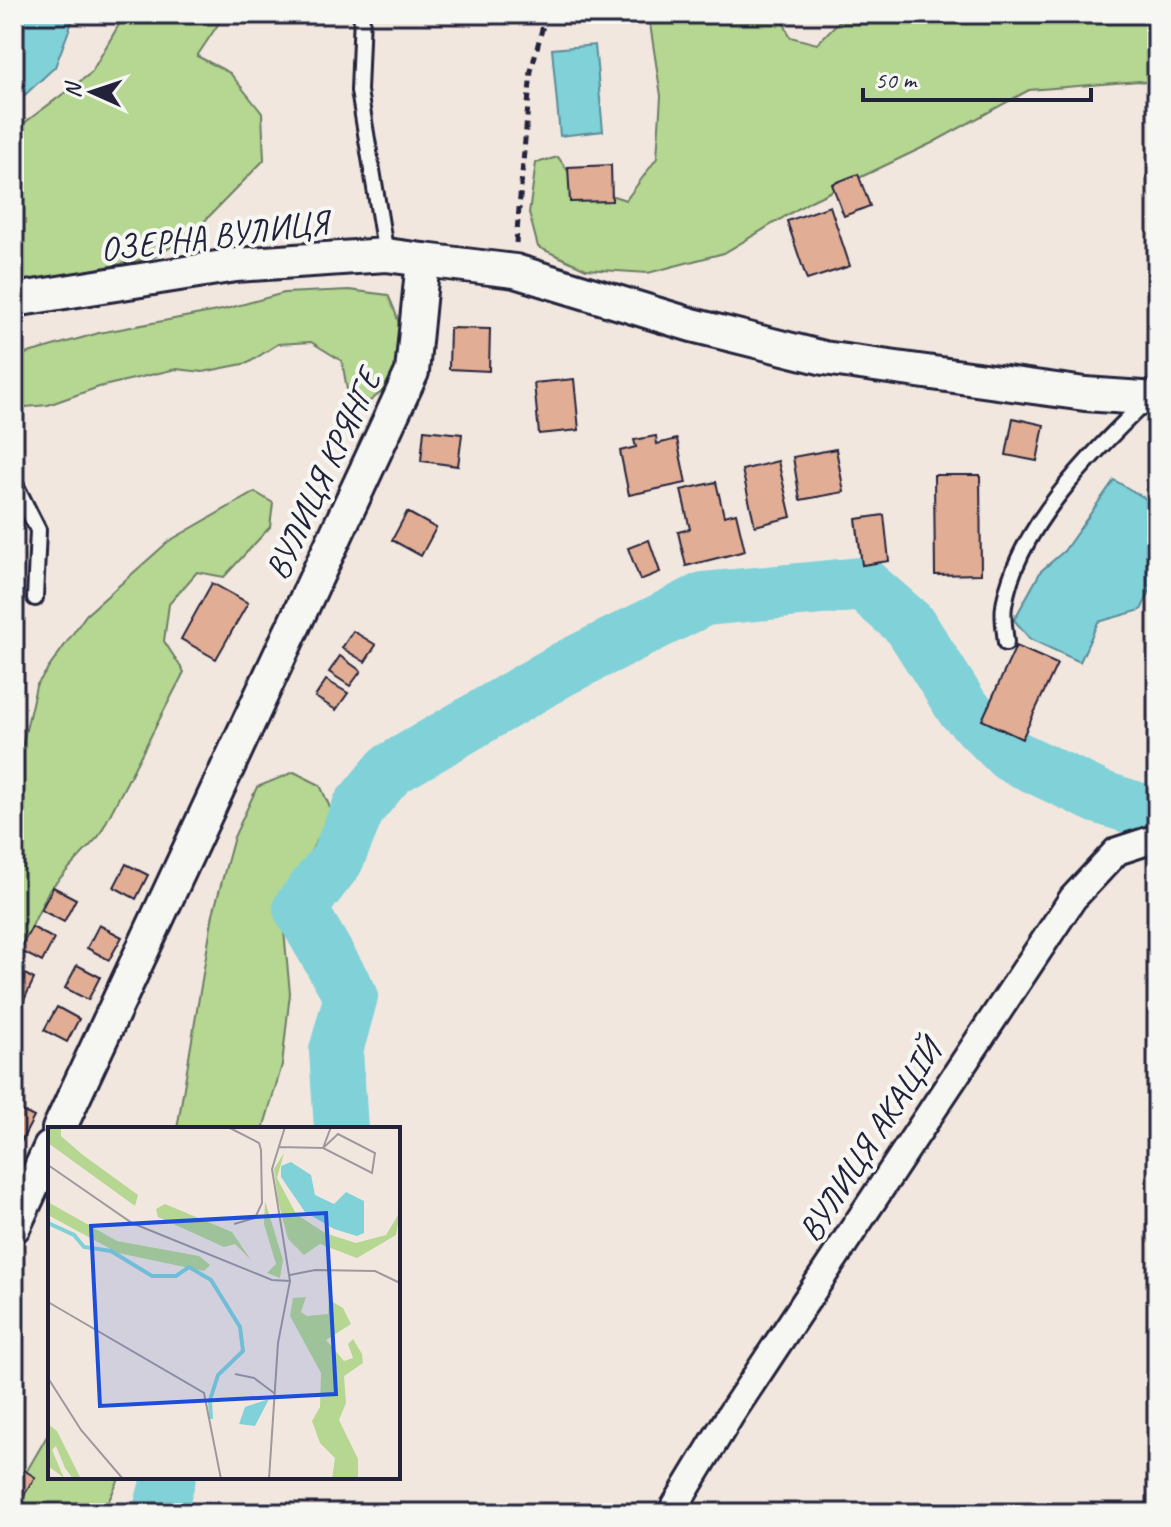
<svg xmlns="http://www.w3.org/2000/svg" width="1171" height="1527" font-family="Caveat,sans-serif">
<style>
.green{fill:#b5d791;stroke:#6c7c66;stroke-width:2}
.water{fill:#80d1d8;stroke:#5a8b99;stroke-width:2}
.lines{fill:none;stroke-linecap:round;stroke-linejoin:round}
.river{stroke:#80d1d8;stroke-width:54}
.building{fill:#e1ad95;stroke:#22223b;stroke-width:2}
.service-casing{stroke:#22223b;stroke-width:20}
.minor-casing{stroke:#22223b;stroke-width:32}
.tertiary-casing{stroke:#22223b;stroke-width:38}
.path{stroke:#22223b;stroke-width:5;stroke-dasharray:8 6;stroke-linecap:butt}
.service{stroke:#f6f6f2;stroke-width:14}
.minor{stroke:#f6f6f2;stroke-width:26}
.tertiary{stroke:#f6f6f2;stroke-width:32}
.labels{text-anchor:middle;stroke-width:8;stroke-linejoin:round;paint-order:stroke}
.street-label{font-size:34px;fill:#22223b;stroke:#f6f6f2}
.inset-river{fill:none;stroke:#80d1d8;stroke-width:4}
.inset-road{fill:none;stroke:#9f989d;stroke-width:2}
.view{fill:#1d4ed8;fill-opacity:0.15;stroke:#1d4ed8;stroke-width:4}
.inset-edge{fill:none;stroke:#22223b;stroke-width:4}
</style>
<rect width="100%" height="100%" fill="#f2e7df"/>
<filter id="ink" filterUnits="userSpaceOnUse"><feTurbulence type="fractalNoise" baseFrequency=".0125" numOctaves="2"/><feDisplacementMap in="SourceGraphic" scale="16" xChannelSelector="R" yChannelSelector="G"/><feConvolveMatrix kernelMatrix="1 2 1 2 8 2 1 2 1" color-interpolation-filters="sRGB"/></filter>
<g filter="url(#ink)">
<g class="green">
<polygon points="125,14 225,14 197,56 230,73 262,113 264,160 191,235 154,257 14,286 14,146 23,124 91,73"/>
<polygon points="641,14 780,14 790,37 817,44 846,14 1157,14 1157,85 1139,81 1029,90 932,143 811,201 724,253 648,273 586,269 538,247 529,213 536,163 558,157 578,185 626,200 657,158 661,96 650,24"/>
<path d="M349,290l39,5c22,46 22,81 -24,110l-15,-4 -7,-40 -31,-19 -33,2 -30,19 -45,9 -27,-3 -77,18 -51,18 -34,3v-51l85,-24 123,-23 62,-17z"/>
<polygon points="255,492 273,503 270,527 224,577 197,572 169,604 164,641 184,672 99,836 49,890 14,964 14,762 23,743 36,686 86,615 169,541"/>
<polygon points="294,772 320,785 332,812 305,863 284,931 290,993 282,1065 263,1129 177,1129 213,914 234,837 257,787"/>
<polygon points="50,1431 50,1477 120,1477 103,1513 14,1513 14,1493"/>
</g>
<g class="water">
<polygon points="14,14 75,14 55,67 14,105"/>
<polygon points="595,45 603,131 560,136 552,49"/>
<polygon points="1114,480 1148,500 1157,577 1141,610 1098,622 1080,662 1030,639 1014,620 1041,571 1064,551"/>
</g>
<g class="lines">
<g class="river">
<polyline points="341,1129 336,1051 351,996 300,908 337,860 359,807 390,770 563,669 704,599 863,584 910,625 962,707 1010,755 1099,797 1157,815"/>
<polyline points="159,1513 169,1477"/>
</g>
</g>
<g class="building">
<polygon points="611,165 612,201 570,202 568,167"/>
<polygon points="858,174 870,206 844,216 832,184"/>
<polygon points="830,206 850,266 807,280 787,221"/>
<polygon points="450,328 490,329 489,371 449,369"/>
<polygon points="574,379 579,430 539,434 534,383"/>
<polygon points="1013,418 1044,425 1037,461 1006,455"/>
<polygon points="424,430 462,434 458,466 421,461"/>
<polygon points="656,436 657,444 677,439 686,483 629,495 620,451 636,447 634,440"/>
<polygon points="836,449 844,492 800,500 793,457"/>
<polygon points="778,461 791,517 755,526 742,470"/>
<polygon points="934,475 980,475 981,574 935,575"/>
<polygon points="716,482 724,516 736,513 745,551 686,566 678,532 690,529 681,490"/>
<polygon points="407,512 436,528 421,556 392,540"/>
<polygon points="884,515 889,561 862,565 856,519"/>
<polygon points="649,540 660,572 640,580 628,548"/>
<polygon points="212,583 248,603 216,659 181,639"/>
<polygon points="353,631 376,645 365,662 342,648"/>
<polygon points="1016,646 1057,664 1022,739 982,720"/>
<polygon points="340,656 361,671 350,686 329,672"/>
<polygon points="326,680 348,693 336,710 315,697"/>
<polygon points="126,864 148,875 136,899 114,887"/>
<polygon points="53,887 76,899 64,922 41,910"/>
<polygon points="99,925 122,937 109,960 87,948"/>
<polygon points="32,927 54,939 42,962 19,950"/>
<polygon points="77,965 100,977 88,1000 65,988"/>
<polygon points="14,968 34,979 23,1002 14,997"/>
<polygon points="57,1007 79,1019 67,1042 44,1030"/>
<polygon points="14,1107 34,1117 21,1142 14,1139"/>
<polygon points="14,1464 35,1477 14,1512"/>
</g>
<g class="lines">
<defs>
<g id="service">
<polyline points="362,14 359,91 386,255"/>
<polyline points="14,482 38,530 35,598"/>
<path d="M1006,643c-1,-12 -4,-26 -2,-37 12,-78 88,-152 142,-205"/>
</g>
<polyline id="minor" points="671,1513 731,1414 1073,898 1117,851 1157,838"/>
<g id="tertiary">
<polyline points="14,300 236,265 386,255 423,260"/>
<polyline points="59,1129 412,372 423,260 515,271 692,325 824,358 1085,394 1157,399"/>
<polyline points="14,1226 50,1148"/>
</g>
</defs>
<use href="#service" class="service-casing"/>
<use href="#minor" class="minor-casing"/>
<use href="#tertiary" class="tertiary-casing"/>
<polyline class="path" points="516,243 531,71 546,14"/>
<use href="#service" class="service"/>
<use href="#minor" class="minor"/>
<use href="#tertiary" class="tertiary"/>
</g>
</g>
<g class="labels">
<g class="street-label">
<text transform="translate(214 235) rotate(-7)" y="12">ОЗЕРНА ВУЛИЦЯ</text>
<text transform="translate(322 474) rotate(-65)" y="12">ВУЛИЦЯ КРЯНГЕ</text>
<text transform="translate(869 1140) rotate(-57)" y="12">ВУЛИЦЯ АКАЦІЙ</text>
</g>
</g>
<g transform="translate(48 1127)">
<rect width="352" height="352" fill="#f2e7df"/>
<path d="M0,0l13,2v7l22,19 55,40 -3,11 -87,-63zM236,26l-7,25 19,36 29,19 31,10 30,-8 14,-23 -4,23 -39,23 -37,-14 -16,11 -16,-16 -10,-38 -4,-32zM217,74l18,59 -3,18 -13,-5 9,-9 -12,-40zM0,75l69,39 82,15 11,9 -6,6 -86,-18 -70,-38zM117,77l67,28 19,28 -16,-16 -11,3 -66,-30 -2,-8zM258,170l-5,15 6,4 21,-2 1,-14 14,8 8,16 -25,16 18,21 9,-3 -5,-14 5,-5 9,15 1,9 -19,13 2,27 -7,17 19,39v20h-26l3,-21 -15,-15 -8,-22 8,-14 1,-34 -31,-57 3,-18zM0,297l9,7 24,48h-8l-8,-11 -9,-22 -4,4 12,28 -16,-12z" fill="#b5d791"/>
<path d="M243,35l20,13 4,20 19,9 12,-12 18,9v32l-7,3 -23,-7 -29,-17 -24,-35v-11zM221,272l-14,27 -16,-2 6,-17z" fill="#80d1d8"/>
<path class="inset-river" d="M0,96l26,12 10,12 27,4 41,25h24l13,-9 22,13 29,47 3,24 -25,24 -8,25 1,19"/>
<path class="inset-road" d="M180,0l31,16 2,7 1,53 -7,15 -21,6M237,0l-13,42 18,112M290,7l37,19 -3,20 -49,-25zM231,20l44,1 8,-21M0,38l84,58 140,57 18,1 -12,62 -9,136M242,148l25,-5 60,1 25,12M0,175l156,91 17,86M187,247l19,4 20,15M0,251l33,52 42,49"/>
<path class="view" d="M278,86l10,181 -236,12 -9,-180z"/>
<rect width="352" height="352" class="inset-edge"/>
</g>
<rect width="1171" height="1527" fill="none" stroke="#f6f6f2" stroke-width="48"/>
<rect x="24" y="24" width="1123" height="1479" fill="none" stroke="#22223b" stroke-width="3" filter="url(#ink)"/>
<g transform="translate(92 92) rotate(273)" stroke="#f6f6f2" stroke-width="6" paint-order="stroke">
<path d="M0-6L14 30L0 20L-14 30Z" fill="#22223b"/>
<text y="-12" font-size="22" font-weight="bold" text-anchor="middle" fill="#22223b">N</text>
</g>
<path d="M863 88v12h228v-12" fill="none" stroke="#22223b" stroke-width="4"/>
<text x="875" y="88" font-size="24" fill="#22223b" stroke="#f6f6f2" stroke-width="6" paint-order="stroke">50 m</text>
</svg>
